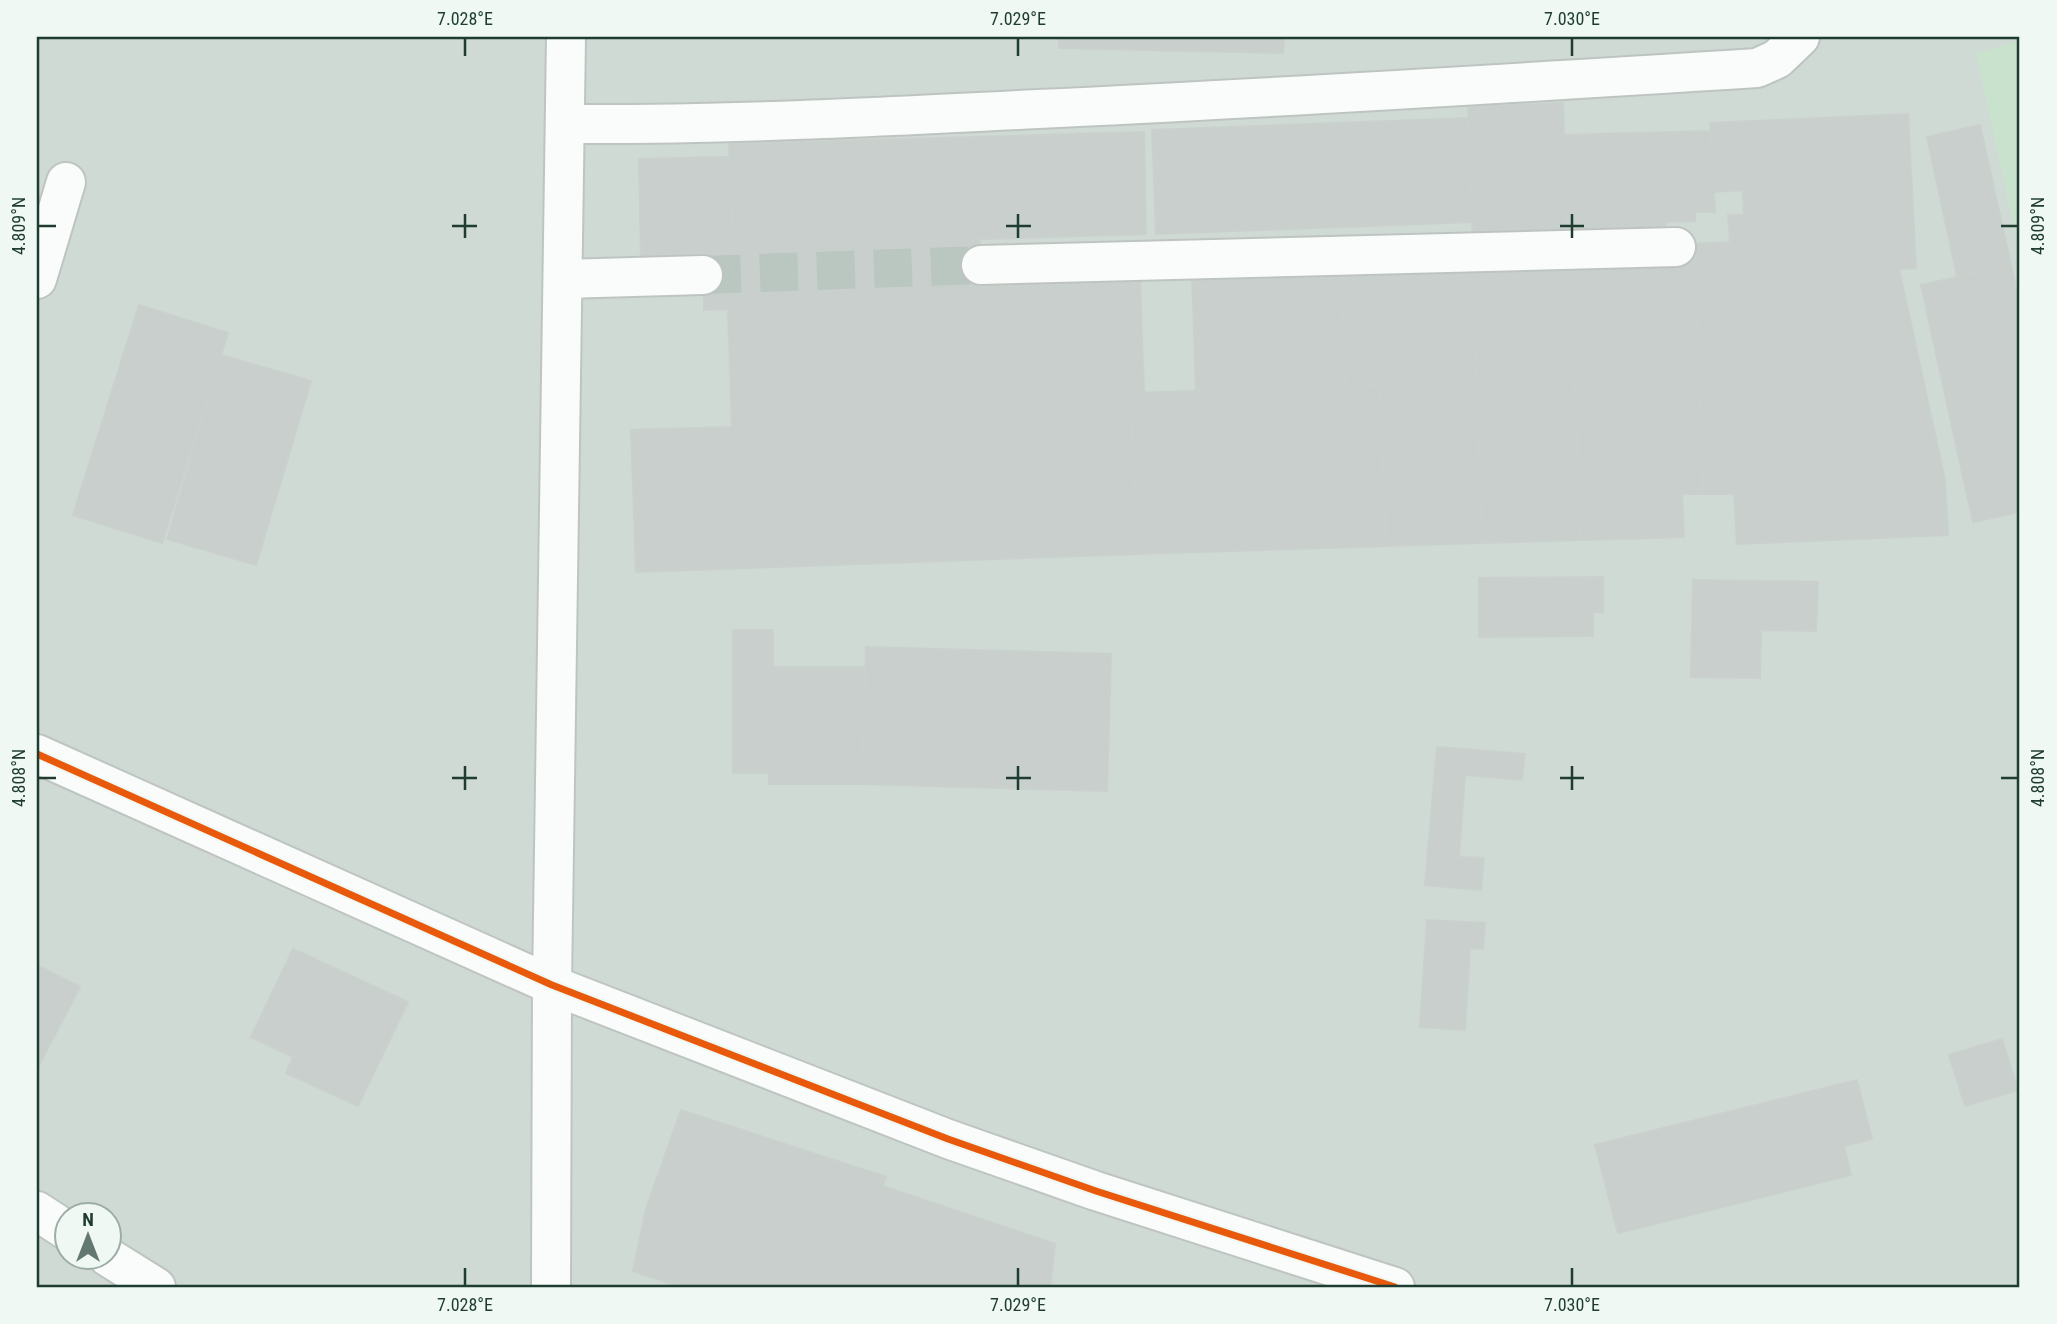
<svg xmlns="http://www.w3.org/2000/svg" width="2057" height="1324" font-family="'Roboto Condensed',sans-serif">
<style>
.built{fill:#cfdad4;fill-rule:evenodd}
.green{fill:#c9e2ce}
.building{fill:#c9cfcc;stroke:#cad1cd;stroke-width:2}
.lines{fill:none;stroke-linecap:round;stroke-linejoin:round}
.minor-tunnel{stroke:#bac6c0;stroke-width:38;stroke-dasharray:38 19;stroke-linecap:butt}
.minor-casing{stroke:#bec5c1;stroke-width:42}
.minor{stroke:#fafcfb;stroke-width:38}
.cycleway-casing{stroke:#eff8f2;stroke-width:11}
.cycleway{stroke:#e8590c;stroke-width:7}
.ticks{fill:none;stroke:#1f3c31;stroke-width:2.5}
.neatline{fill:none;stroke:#1f3c31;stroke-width:2.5}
.ticks-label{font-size:18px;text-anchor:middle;fill:#1f3c31}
</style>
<rect width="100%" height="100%" fill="#e1e8e4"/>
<path class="built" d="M37,37h1983v1250h-1983zM66,1216h42v42h-42z"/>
<polygon class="green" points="2020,40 2020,256 1976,53"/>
<g class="building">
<polygon points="1059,37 1284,37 1283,53 1059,48"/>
<polygon points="1563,103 1568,236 1473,240 1468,107"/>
<polygon points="1908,114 1916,268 1899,269 1945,480 1948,535 1737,544 1734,494 1703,494 1693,244 1730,242 1728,215 1744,215 1743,190 1713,192 1710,123"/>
<polygon points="1468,118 1472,222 1156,234 1152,130"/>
<polygon points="1980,125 2011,265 1957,276 1927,137"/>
<polygon points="1710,131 1715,212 1695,212 1695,221 1666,222 1666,233 1568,236 1564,135"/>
<polygon points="1144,132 1146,234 733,247 729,144"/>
<polygon points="730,157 733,253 641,255 639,159"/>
<polygon points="980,238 982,287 1140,281 1144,393 1131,393 1137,554 636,572 631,430 732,427 728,309 704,310 703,254 733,253 733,247"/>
<polygon points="1695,258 1703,494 1682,494 1684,537 1580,540 1571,263"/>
<polygon points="1571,263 1580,540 1482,543 1473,267"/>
<polygon points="2011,265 2020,307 2020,512 1973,522 1921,285"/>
<polygon points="1473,267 1482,543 1386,546 1380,385 1345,386 1342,271"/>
<polygon points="1342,271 1345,386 1196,390 1192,275"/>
<polygon points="139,305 228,333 162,543 73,515"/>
<polygon points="221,355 311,381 256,565 167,539"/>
<polygon points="1380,385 1386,546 1137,554 1131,393"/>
<polygon points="1603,577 1603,612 1593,612 1593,636 1479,637 1479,578"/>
<polygon points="1693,580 1818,582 1816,631 1761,630 1760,678 1691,677"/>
<polygon points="733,630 773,630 773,667 866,667 862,784 769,784 769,773 733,773"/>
<polygon points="866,647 1111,654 1107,791 862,784"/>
<polygon points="1437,747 1525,754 1522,780 1465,775 1459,857 1484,858 1481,890 1425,885"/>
<polygon points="1427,920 1485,923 1483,949 1470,948 1465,1030 1420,1027"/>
<polygon points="293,949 408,1002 358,1106 286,1073 293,1057 251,1037"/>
<polygon points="37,965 80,987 37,1069"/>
<polygon points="2002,1039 2018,1090 1965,1106 1949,1055"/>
<polygon points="1857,1080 1872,1139 1844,1146 1851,1175 1618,1233 1595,1145"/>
<polygon points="681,1110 886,1177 883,1186 1055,1244 1050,1287 681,1287 633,1271 646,1209"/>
</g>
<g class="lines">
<polyline class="minor-tunnel" points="703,275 981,265"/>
<defs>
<g id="minor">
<path d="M565,124c158,1 316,-7 473,-15 240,-11 480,-26 719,-41l20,-9 23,-22"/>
<polyline points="981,265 1676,247"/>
<polyline points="37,279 66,182"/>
<polyline points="563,279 703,275"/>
<polyline points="37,754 552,985 948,1139 1096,1191 1395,1287"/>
<polyline points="37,1211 66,1230"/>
<polyline points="108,1257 156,1287"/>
<polyline points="551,1287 552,985 566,37"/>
</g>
</defs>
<use href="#minor" class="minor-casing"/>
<use href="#minor" class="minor"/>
<defs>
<polyline id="cycleway" points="37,754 552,985 948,1139 1096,1191 1395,1287"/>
</defs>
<use href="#cycleway" class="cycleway-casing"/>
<use href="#cycleway" class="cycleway"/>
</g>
<path class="ticks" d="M465,38v18M1018,38v18M1572,38v18M465,214v24M1018,214v24M1572,214v24M38,226h18M452,226h25M1006,226h25M1560,226h24M2001,226h17M465,766v24M1018,766v24M1572,766v24M38,778h18M452,778h25M1006,778h25M1560,778h24M2001,778h17M465,1268v18M1018,1268v18M1572,1268v18"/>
<rect width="2057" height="1324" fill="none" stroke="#eff8f2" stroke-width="77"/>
<g transform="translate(88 1236)"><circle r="33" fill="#eff8f2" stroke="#9cada5" stroke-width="2"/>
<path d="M0-5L12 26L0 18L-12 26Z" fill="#637870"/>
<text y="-10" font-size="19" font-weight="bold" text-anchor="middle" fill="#1f3c31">N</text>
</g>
<rect x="38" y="38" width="1980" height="1248" class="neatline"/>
<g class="ticks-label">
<text x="465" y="25">7.028°E</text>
<text x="1018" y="25">7.029°E</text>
<text x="1572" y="25">7.030°E</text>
<text transform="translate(19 226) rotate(-90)" y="6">4.809°N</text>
<text transform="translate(2038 226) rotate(-90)" y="6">4.809°N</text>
<text transform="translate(19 778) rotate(-90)" y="6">4.808°N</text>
<text transform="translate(2038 778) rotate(-90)" y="6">4.808°N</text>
<text x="465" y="1311">7.028°E</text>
<text x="1018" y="1311">7.029°E</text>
<text x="1572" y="1311">7.030°E</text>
</g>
</svg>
